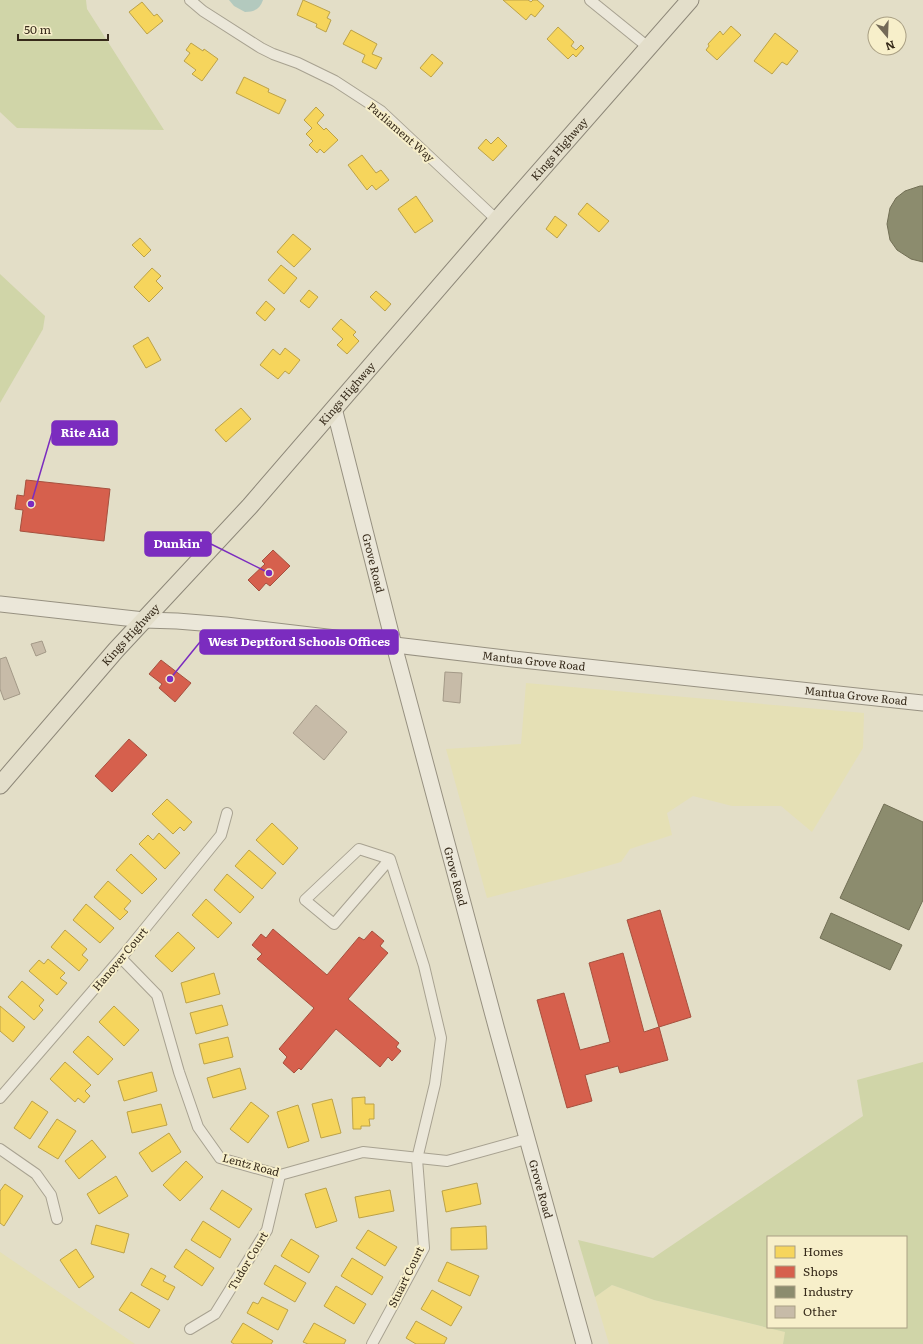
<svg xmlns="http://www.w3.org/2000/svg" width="923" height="1344" font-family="Literata,serif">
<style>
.farmland{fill:#e5e0b5}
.green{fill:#d0d5a8;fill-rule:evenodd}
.water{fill:#b3c9be}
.homes{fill:#f6d55c;stroke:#bca248}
.shops{fill:#d6604d;stroke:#a6503e}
.industry{fill:#8c8c6e;stroke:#726f55}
.building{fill:#c7bba8;stroke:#a39987}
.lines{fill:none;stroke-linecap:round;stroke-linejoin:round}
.minor-casing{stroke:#a8a291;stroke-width:12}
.secondary-casing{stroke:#979181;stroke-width:17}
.primary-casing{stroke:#8d8778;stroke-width:19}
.minor{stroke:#ebe7d9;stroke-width:10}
.secondary{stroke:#ebe7d9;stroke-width:15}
.primary{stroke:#e3deca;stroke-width:17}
.labels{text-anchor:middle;stroke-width:4;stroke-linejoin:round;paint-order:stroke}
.street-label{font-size:11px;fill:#362a1a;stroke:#f7efca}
.leader{fill:none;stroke:#7b2cbf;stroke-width:1.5}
.callout-dot{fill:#7b2cbf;stroke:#f7efca;stroke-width:1.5}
.callout{fill:#7b2cbf;stroke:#7b2cbf;stroke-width:1.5}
.callout-label{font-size:12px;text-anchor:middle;font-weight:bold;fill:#fff}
</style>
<rect width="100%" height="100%" fill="#e3dec7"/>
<g class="farmland">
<polygon points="526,683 864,713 863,748 812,832 781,806 732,806 693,796 667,813 672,835 630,849 621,862 568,877 487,898 446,749 521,744"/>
<polygon points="0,1252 135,1344 0,1344"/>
<polygon points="612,1285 654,1300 786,1332 783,1344 609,1344 595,1297"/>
</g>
<g class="green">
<polygon points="0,0 86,0 87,9 164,130 17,128 0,112"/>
<polygon points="0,274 45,316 43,329 0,403"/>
<path d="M923,1062v282h-140l2,-12 -131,-32 -42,-15 -17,12 -17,-57 75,18 210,-142 -6,-36zM768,1237h138v90h-138z"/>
</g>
<path class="water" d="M229,0h34c-3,9 -9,12 -18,12l-11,-6z"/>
<g class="homes">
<polygon points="303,0 330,12 327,18 331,20 326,32 316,27 317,24 297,15"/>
<polygon points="503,0 528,0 531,2 533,0 537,0 544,6 535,17 531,14 526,20"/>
<polygon points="142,2 154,16 157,14 163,21 147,34 129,12"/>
<polygon points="731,26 741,35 717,60 706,50 709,46 708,44 720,31 723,35"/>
<polygon points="558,27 574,42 571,46 576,50 581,45 584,48 576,57 573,54 568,59 547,39"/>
<polygon points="351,30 377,44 372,54 382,58 376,69 362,62 365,55 343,44"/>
<polygon points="775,33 798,51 787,65 782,62 772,74 754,61"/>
<polygon points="191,43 203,51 204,49 218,59 202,81 192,74 196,70 184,61 190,53 186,50"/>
<polygon points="432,54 443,63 431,77 420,68"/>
<polygon points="244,77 269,89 268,92 286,100 279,114 236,93"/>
<polygon points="316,107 324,115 317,123 324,130 326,128 338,140 324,153 320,149 317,153 309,145 313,141 306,134 312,128 304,120"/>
<polygon points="498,137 507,146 493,161 478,148 486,139 491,144"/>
<polygon points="362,155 376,173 381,170 389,180 376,190 372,185 367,190 348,165"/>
<polygon points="416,196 433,221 415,233 398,209"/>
<polygon points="587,203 609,221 599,232 578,214"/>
<polygon points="555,216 567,225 557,238 546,229"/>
<polygon points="293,234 311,249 294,267 277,252"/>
<polygon points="140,238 151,250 144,257 132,245"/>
<polygon points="281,265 297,278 284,294 268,280"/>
<polygon points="152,268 161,276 156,281 163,288 149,302 134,287"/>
<polygon points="309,290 318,297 309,308 300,301"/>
<polygon points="376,291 391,304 385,311 370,297"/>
<polygon points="266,301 275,309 265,321 256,313"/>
<polygon points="341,319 356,332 353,335 359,341 347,354 337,345 343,339 332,329"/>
<polygon points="148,337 161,360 146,368 133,346"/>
<polygon points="285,348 300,360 289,374 285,371 278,379 260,365 273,349 280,355"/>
<polygon points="241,408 251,419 226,442 215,430"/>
<polygon points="167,799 192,822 184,831 180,827 173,834 152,814"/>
<polygon points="272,823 298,848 283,865 256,840"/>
<polygon points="159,833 180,853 165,869 139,844 148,835 153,840"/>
<polygon points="249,850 276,873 262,889 235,866"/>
<polygon points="131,854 157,879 142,894 116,870"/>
<polygon points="227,874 254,897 240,913 214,890"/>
<polygon points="108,881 131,901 124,909 128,912 120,920 94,897"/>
<polygon points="206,899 232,923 218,938 192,915"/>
<polygon points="86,904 114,928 100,943 73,920"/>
<polygon points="65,930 87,949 82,955 88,960 79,971 51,947"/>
<polygon points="178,932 195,948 172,972 155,956"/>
<polygon points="48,959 65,973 60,978 67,983 57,995 29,971 39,960 44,964"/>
<polygon points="214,973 220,994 186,1003 181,983"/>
<polygon points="22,981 44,1000 39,1006 43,1010 34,1020 8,997"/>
<polygon points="222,1005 228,1025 196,1034 190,1013"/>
<polygon points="0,1006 25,1027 13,1042 0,1031"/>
<polygon points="114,1006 139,1030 124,1046 99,1022"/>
<polygon points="88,1036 113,1059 98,1075 73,1052"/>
<polygon points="228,1037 233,1057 204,1064 199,1044"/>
<polygon points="65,1062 91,1085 85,1091 90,1096 84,1103 78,1098 75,1102 50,1079"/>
<polygon points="240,1068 246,1089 213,1098 207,1078"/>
<polygon points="152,1072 157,1091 124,1101 118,1081"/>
<polygon points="365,1097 365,1104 374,1104 374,1119 369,1119 370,1126 361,1126 361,1129 353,1129 352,1098"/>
<polygon points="332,1099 341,1133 321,1138 312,1104"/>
<polygon points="32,1101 48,1112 30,1139 14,1128"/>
<polygon points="251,1102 269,1116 248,1143 230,1129"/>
<polygon points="161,1104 167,1125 132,1133 127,1112"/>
<polygon points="298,1105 309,1141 288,1148 277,1112"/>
<polygon points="57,1119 76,1131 58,1159 38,1147"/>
<polygon points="169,1133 181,1152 152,1172 139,1153"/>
<polygon points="92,1140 106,1157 79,1179 65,1161"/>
<polygon points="186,1161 203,1177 180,1201 163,1185"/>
<polygon points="116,1176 128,1196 99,1214 87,1194"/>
<polygon points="477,1183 481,1204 446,1212 442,1191"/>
<polygon points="5,1184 23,1196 4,1226 0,1223 0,1191"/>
<polygon points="326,1188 337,1221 316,1228 305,1194"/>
<polygon points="222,1190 252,1209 239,1228 210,1209"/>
<polygon points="390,1190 394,1211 359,1218 355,1197"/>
<polygon points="203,1221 231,1239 220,1258 191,1240"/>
<polygon points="96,1225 129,1234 124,1253 91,1244"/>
<polygon points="486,1226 487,1249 451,1250 451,1228"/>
<polygon points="368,1230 397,1247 385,1266 356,1248"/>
<polygon points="291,1239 319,1256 309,1273 281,1256"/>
<polygon points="76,1249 94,1277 79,1288 60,1260"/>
<polygon points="186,1249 214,1268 202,1286 174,1267"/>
<polygon points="352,1258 383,1277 372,1295 341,1276"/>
<polygon points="447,1262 479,1276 470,1296 438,1281"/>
<polygon points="275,1265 306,1283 295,1302 264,1284"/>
<polygon points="151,1268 166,1276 163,1281 175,1287 168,1300 141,1285"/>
<polygon points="336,1286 366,1304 354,1324 324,1306"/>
<polygon points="432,1290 462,1307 451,1326 421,1309"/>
<polygon points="131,1292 160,1310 149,1328 119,1310"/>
<polygon points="262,1297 288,1310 278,1330 247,1313 253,1302 258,1304"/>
<polygon points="416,1321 447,1338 444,1344 416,1344 406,1338"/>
<polygon points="243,1323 273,1341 271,1344 234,1344 231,1342"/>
<polygon points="314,1323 346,1340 344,1344 308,1344 303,1342"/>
</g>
<g class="shops">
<polygon points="26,480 110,489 104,541 20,531 23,510 15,509 17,495 24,496"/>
<polygon points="273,550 290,566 270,586 266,583 259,591 248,580 265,564 262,561"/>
<polygon points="161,660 191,683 175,702 159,688 162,684 149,674"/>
<polygon points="129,739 147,755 112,792 95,776"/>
<polygon points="660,910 691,1017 659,1027 627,920"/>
<polygon points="273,929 327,975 359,937 364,940 372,931 384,941 380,946 388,953 348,999 399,1043 396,1047 401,1051 392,1061 388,1057 380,1067 336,1029 301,1070 299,1068 294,1073 283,1063 287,1057 279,1049 314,1008 257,959 262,954 252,945 261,934 266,938"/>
<polygon points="623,953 644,1032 659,1027 668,1060 620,1073 618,1066 585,1075 592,1101 567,1108 537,1000 564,993 580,1050 610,1042 589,963"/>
</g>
<g class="industry">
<polygon points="920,186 923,186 923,262 911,259 897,250 890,240 887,224 890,208 896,198 905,191"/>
<polygon points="884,804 923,822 923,900 909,930 840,898"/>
<polygon points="831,913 902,945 890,970 820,938"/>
</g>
<g class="building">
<polygon points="42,641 46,652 36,656 31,644"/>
<polygon points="6,657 20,694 4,700 0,689 0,659"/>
<polygon points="445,672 462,673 460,703 443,701"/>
<polygon points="316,705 347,732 324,760 293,733"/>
</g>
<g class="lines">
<defs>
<g id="minor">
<polyline points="190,0 203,11 261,48 273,54 298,63 335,81 381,111 497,220"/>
<polyline points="590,0 648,47"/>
<polyline points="121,958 157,995 179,1072 198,1127 220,1158 280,1175 363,1152 447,1161 526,1139"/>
<polyline points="0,1098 121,958 221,835 227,813"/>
<polyline points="0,1149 36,1174 51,1195 57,1219"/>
<polyline points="190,1329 215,1314 267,1230 280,1175"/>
<polyline points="372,1344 424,1248 417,1159 435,1084 441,1038 424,966 390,859 359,849 305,900 334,924 390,859"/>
</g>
<g id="secondary">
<path id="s1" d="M334,408c21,80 40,161 61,241 61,232 124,464 189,695"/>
<path id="s2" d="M0,604l144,16 33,1 49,4 287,34 410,44"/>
</g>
<g id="primary">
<path id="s3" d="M0,785l116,-135 134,-144 247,-286 193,-220"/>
</g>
</defs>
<use href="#minor" class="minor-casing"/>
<use href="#secondary" class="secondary-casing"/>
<use href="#primary" class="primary-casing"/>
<use href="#minor" class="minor"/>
<use href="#secondary" class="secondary"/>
<use href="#primary" class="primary"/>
</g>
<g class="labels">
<g class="street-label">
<text transform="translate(401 132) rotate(41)" y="4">Parliament Way</text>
<text dy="4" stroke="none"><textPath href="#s3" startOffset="847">Kings Highway</textPath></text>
<text dy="4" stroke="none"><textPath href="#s3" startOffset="523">Kings Highway</textPath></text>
<text dy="4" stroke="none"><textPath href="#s1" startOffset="160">Grove Road</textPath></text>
<text dy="4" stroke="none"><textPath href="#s3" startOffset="199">Kings Highway</textPath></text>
<text dy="4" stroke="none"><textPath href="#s2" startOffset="537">Mantua Grove Road</textPath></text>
<text dy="4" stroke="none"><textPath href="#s2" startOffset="861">Mantua Grove Road</textPath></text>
<text dy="4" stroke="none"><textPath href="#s1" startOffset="484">Grove Road</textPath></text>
<text transform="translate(120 959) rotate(-50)" y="4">Hanover Court</text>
<text transform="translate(251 1165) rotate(15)" y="4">Lentz Road</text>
<text dy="4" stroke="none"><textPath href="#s1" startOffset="808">Grove Road</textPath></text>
<text transform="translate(248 1261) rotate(-59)" y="4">Tudor Court</text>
<text transform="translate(406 1277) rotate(-64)" y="4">Stuart Court</text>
</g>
</g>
<path class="leader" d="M31 504L52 433M269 573L211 544M170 679L200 642"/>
<g class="callout-dot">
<circle cx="31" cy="504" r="4"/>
<circle cx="269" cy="573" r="4"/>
<circle cx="170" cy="679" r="4"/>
</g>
<g class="callout">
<rect x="52" y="421" width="65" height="24" rx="4"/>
<rect x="145" y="532" width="66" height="24" rx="4"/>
<rect x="200" y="630" width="198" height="24" rx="4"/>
</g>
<g class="callout-label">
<text x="85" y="437">Rite Aid</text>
<text x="178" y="548">Dunkin'</text>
<text x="299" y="646">West Deptford Schools Offices</text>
</g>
<rect x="767" y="1236" width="140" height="92" fill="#f7efca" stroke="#aaa084"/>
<rect x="775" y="1246" width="20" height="12" fill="#f6d55c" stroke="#aaa084"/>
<text x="803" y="1256" font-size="12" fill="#362a1a">Homes</text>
<rect x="775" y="1266" width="20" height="12" fill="#d6604d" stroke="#aaa084"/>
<text x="803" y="1276" font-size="12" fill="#362a1a">Shops</text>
<rect x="775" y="1286" width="20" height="12" fill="#8c8c6e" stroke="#aaa084"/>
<text x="803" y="1296" font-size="12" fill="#362a1a">Industry</text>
<rect x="775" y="1306" width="20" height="12" fill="#c7bba8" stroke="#aaa084"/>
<text x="803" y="1316" font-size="12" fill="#362a1a">Other</text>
<g transform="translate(887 36) rotate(161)"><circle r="19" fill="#f7efca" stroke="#aaa084"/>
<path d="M0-3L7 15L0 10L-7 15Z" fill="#736957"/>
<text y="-6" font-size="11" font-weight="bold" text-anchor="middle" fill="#362a1a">N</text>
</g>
<path d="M18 34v6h90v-6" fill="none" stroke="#362a1a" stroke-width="2"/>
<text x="24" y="34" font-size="12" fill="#362a1a" stroke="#f7efca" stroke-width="3" paint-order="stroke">50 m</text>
</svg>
